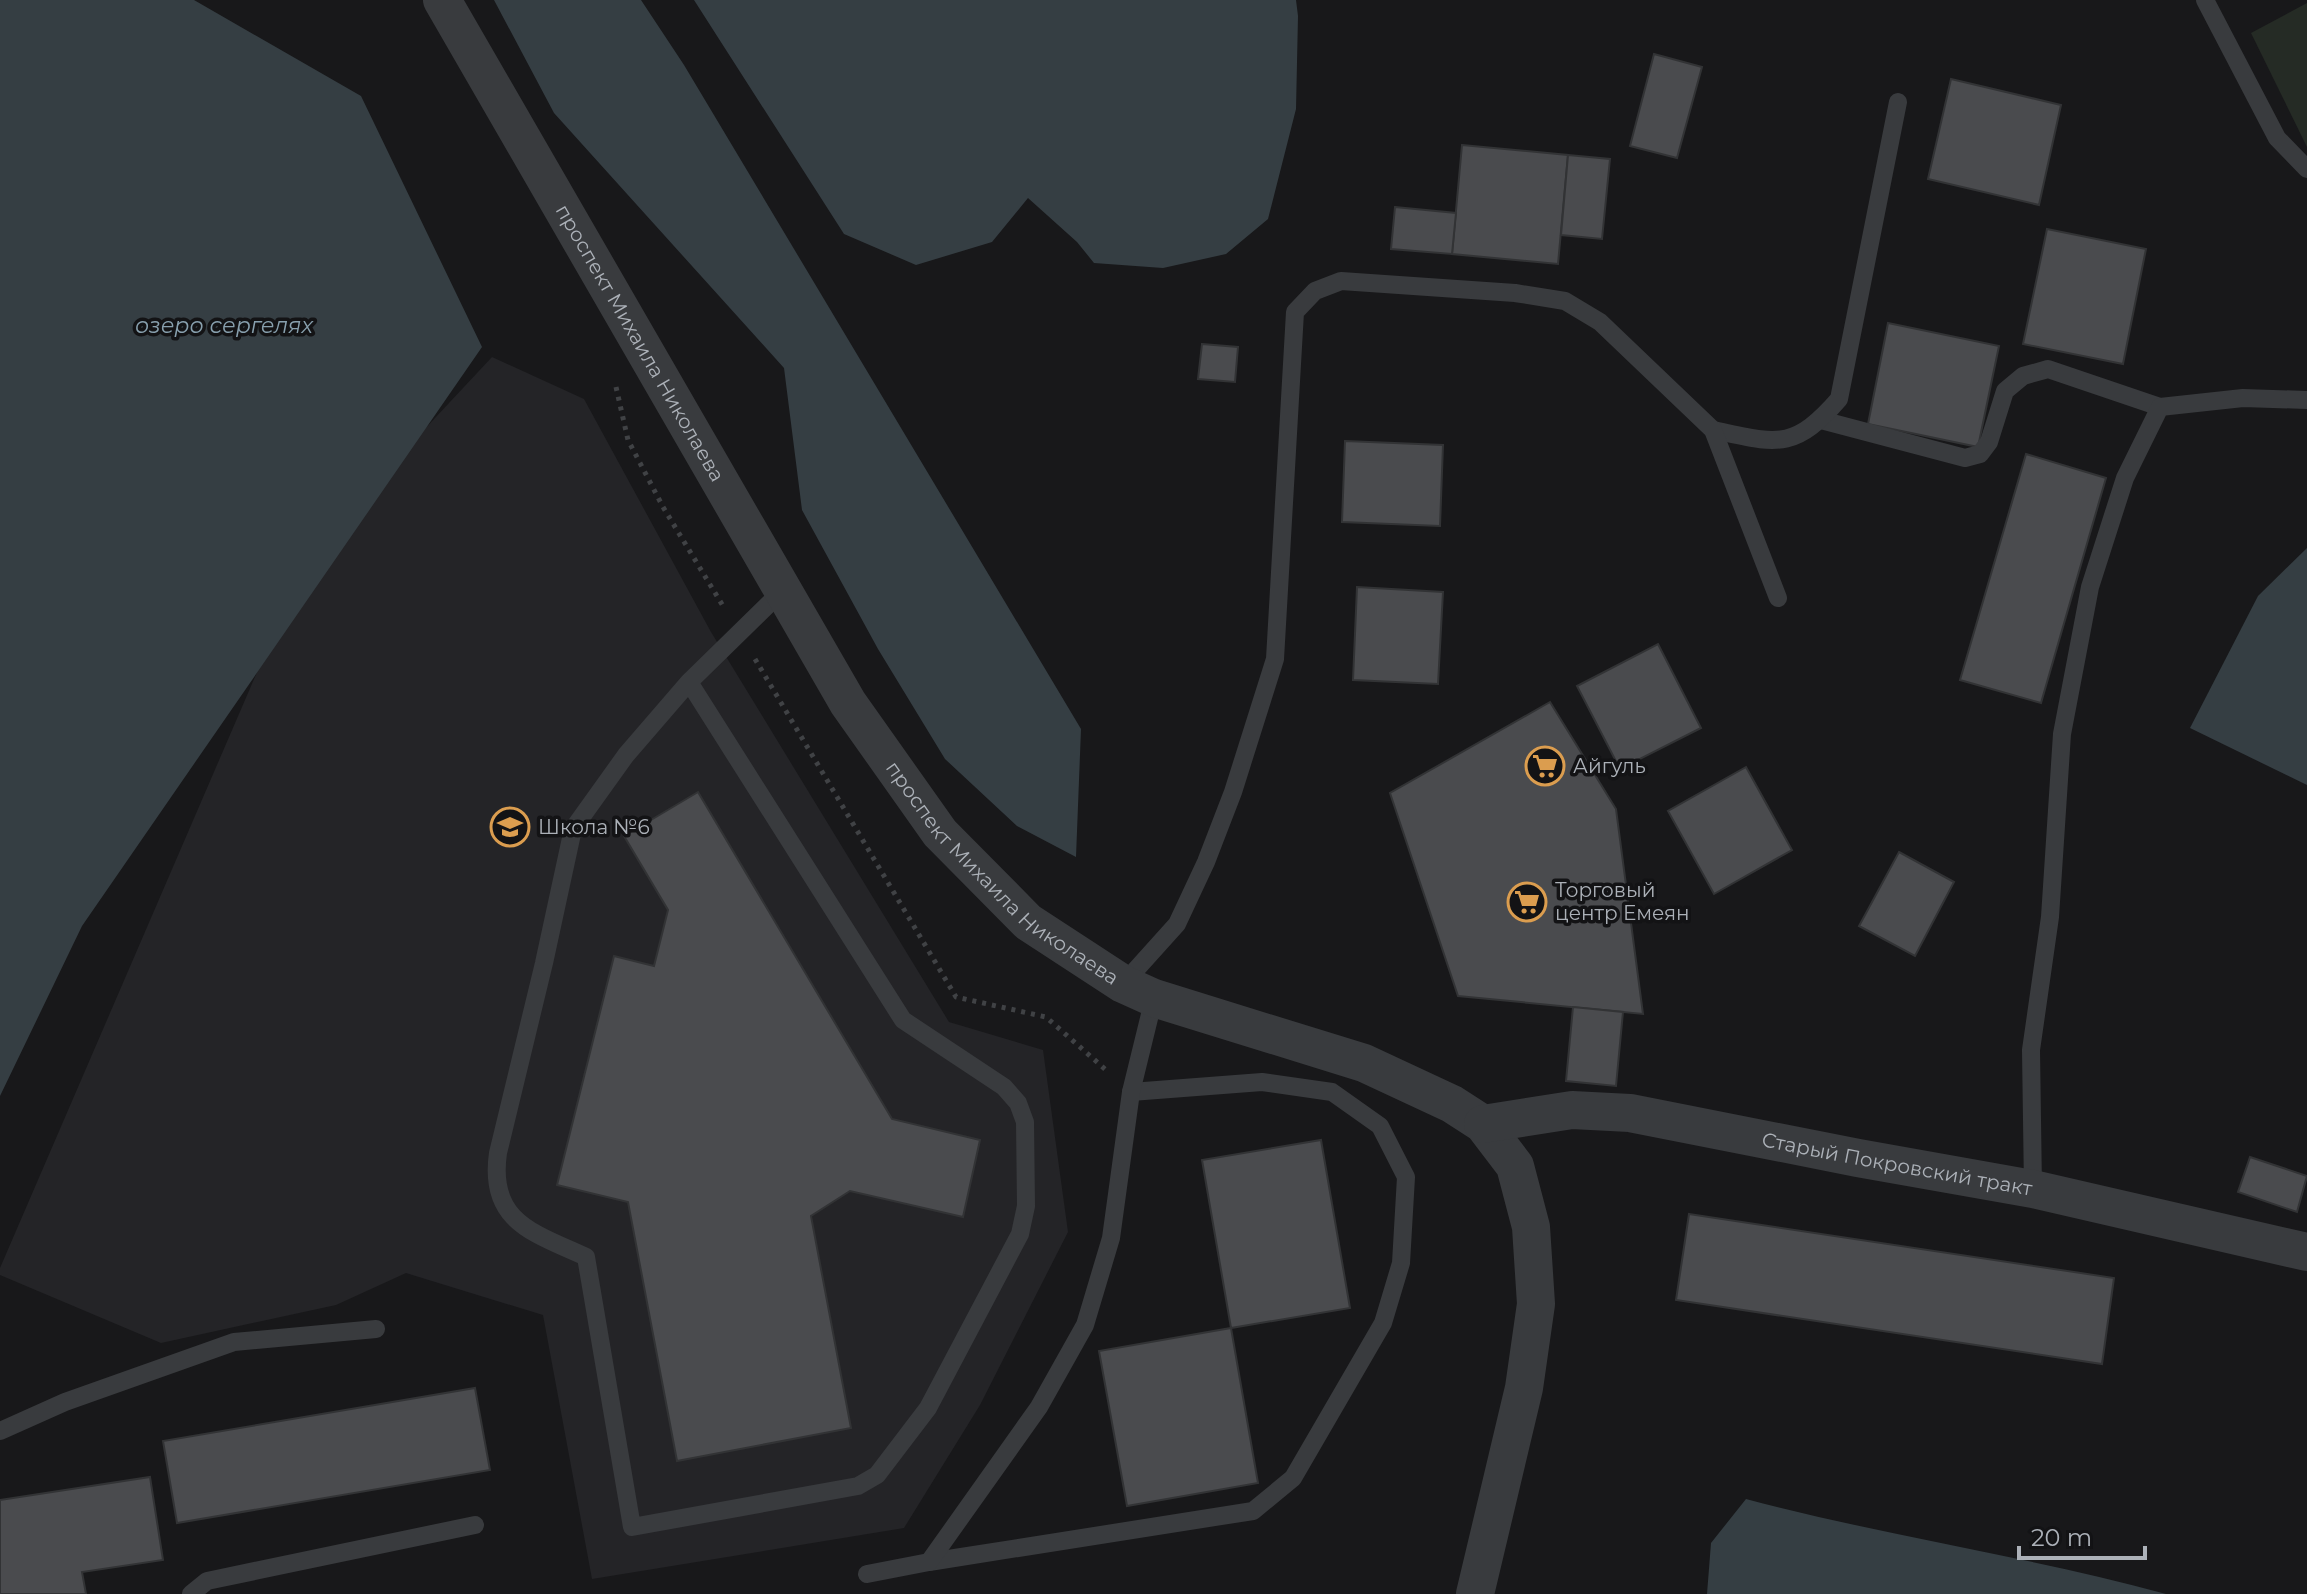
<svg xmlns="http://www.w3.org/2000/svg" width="2307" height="1594" font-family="Montserrat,sans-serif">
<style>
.built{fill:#242427}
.green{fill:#252b25}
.water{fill:#353e43}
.building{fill:#4a4b4e;stroke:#323335;stroke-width:2}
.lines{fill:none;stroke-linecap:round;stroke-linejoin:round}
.path{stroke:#404245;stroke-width:5;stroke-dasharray:4 6;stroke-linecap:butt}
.lane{stroke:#393b3e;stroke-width:18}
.street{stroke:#393b3e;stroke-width:38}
.labels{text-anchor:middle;stroke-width:7;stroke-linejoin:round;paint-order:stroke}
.street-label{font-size:20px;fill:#acb1b8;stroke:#131315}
.poi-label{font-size:20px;fill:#acb1b8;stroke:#131315;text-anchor:start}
.water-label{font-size:22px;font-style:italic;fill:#88a0ae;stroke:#131315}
</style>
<rect width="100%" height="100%" fill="#18181a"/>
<polygon class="built" points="492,357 584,399 711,632 949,1022 1043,1050 1068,1232 980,1405 904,1528 592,1579 543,1315 406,1273 336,1305 161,1343 0,1275 0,1268 308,554"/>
<polygon class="green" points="2307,3 2307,147 2251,33"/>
<g class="water">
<polygon points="0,0 194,0 361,96 482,347 82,926 0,1096"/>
<polygon points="494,0 641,0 684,65 1081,729 1076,857 1017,826 945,759 878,649 802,510 784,368 554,113"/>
<polygon points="694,0 1296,0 1298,16 1296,109 1268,219 1226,254 1163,268 1094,263 1077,242 1028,198 992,242 916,265 844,234"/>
<polygon points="2307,548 2307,785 2190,728 2258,596"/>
<path d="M1746,1499c139,37 281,57 420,95h-459l4,-51z"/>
</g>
<g class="building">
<polygon points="1654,54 1702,67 1677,158 1630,146"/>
<polygon points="1951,79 2061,105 2039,205 1928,179"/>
<polygon points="1462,145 1568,155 1558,264 1452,254"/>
<polygon points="1568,155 1610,159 1602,239 1561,235"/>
<polygon points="1395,207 1456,213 1452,254 1391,249"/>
<polygon points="2047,229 2146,249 2123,364 2023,344"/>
<polygon points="1888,323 1999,346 1978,447 1868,424"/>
<polygon points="1202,344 1238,347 1235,382 1198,379"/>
<polygon points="1345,441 1443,445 1440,526 1342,522"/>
<polygon points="2026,454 2106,478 2041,703 1960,680"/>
<polygon points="1357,587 1443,592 1438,684 1353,680"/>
<polygon points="1658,644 1701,728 1620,769 1577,686"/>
<polygon points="1550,702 1616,809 1643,1014 1458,996 1390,793"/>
<polygon points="1746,767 1792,850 1714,894 1668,811"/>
<polygon points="698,792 892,1119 980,1140 963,1217 850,1191 811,1216 851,1428 677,1461 628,1202 557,1185 614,956 654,966 668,910 624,836"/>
<polygon points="1899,852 1954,882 1915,956 1859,926"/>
<polygon points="1573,1007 1623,1012 1616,1086 1566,1081"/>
<polygon points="1321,1140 1350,1308 1231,1328 1202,1160"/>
<polygon points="2250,1157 2307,1176 2297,1212 2238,1192"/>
<polygon points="1689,1214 2114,1278 2102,1364 1676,1300"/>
<polygon points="1231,1328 1258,1483 1127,1506 1099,1351"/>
<polygon points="475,1388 490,1470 177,1523 163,1441"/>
<polygon points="150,1477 163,1560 82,1572 86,1594 0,1594 0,1500"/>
</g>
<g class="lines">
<g class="path">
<polyline points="616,387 628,440 663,507 723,606"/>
<polyline points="755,659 956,997 1046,1017 1106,1070"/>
</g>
<g class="lane">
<polyline points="2205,0 2277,138 2307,169"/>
<polyline points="1821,420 1965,458 1980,454 1989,442 2005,391 2023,376 2048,369 2160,407"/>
<path d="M1713,430c63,13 80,22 126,-31l59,-297"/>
<path d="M689,682l214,338 101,67 14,16 7,19 1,84 -6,28 -92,174 -51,67 -19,11 -226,41 -46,-270c-52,-24 -98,-35 -88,-104l46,-190 29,-134 53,-74 63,-73 95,-93"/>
<polyline points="1123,984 1177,924 1206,862 1233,792 1275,659 1295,312 1315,291 1341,281 1515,293 1565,301 1600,322 1713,430 1778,598"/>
<polyline points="2033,1189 2031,1050 2050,917 2062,734 2090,587 2125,478 2160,407 2243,398 2307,400"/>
<polyline points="0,1431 65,1402 234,1342 376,1329"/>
<polyline points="929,1562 1253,1511 1293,1478 1383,1323 1401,1263 1406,1177 1380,1126 1332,1092 1262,1082 1131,1092"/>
<polyline points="867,1574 929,1562 1039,1407 1085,1325 1111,1238 1131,1092 1154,998"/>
<polyline points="191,1594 207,1581 475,1525"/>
</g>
<g class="street">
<path id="s1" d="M442,0l406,703 92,130 88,89 95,62 31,14 210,65 88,41 31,20 32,42 16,61 5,77 -12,84 -49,206"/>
<path id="s2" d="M1483,1124l89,-14 58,3 228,45 175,31 274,63"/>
</g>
</g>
<defs>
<symbol id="supermarket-ring" viewBox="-11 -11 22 22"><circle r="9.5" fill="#131315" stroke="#db9d4f" stroke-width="1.5"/><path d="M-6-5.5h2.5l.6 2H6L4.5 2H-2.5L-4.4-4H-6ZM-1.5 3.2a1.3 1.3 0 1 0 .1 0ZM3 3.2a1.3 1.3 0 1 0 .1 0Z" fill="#db9d4f"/></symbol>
<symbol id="school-ring" viewBox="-11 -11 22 22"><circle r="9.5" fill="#131315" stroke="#db9d4f" stroke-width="1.5"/><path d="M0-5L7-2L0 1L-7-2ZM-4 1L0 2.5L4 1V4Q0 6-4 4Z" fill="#db9d4f"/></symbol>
</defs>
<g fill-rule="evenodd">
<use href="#supermarket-ring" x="1523" y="744" width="44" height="44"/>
<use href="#school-ring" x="488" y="805" width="44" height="44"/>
<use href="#supermarket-ring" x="1505" y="880" width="44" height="44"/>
</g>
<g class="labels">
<g class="street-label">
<text dy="7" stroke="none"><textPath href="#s1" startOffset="396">проспект Михаила Николаева</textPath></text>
<text dy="7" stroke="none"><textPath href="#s1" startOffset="1044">проспект Михаила Николаева</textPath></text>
<text dy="7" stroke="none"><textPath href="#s2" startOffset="420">Старый Покровский тракт</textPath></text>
</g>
<g class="poi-label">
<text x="1573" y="773">Айгуль</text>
<text x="538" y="834">Школа №6</text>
<text x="1555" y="897">Торговый<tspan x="1555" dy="23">центр Емеян</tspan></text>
</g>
<g class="water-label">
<text x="224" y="333">озеро сергелях</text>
</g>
</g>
<path d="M2019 1546v12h126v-12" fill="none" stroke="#acb1b8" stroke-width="4"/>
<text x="2031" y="1546" font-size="24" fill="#acb1b8" stroke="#131315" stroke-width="6" paint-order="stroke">20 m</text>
</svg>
